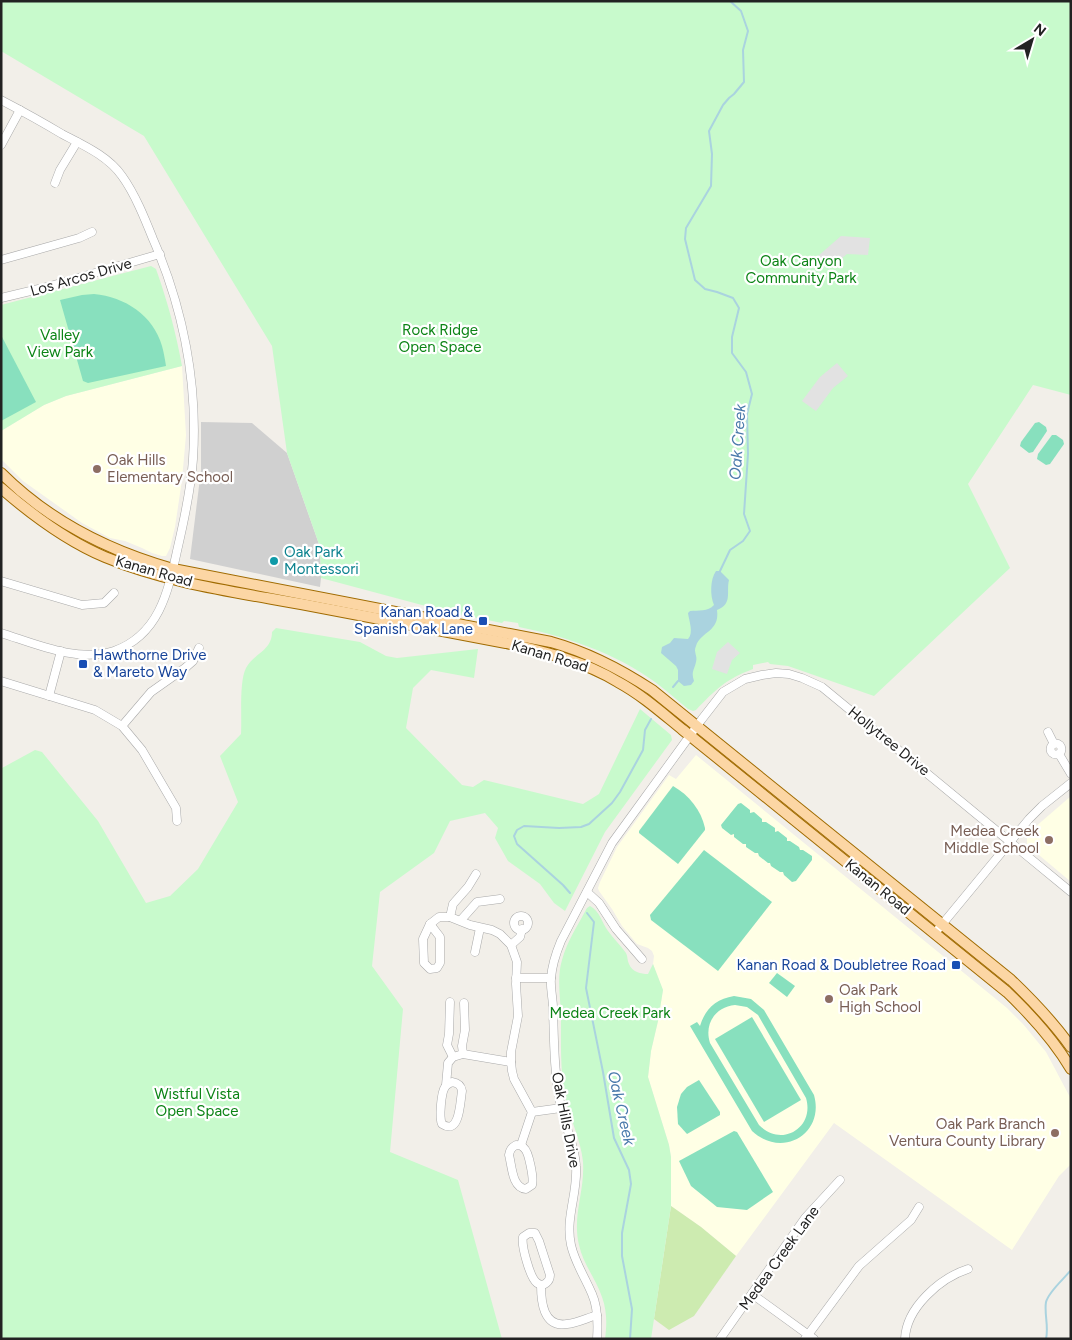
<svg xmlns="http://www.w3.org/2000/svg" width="1072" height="1340" font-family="Figtree,sans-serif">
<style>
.education{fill:#ffffe5}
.religious{fill:#d0d0d0}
.grass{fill:#cdebb0}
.park{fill:#c8facc}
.pitch{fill:#88e0be;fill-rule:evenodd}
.parking{fill:#e2e2e2}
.water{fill:#aad3df}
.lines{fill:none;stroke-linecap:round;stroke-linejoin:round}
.stream{stroke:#aad3df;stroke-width:2}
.minor-casing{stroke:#a9a9a9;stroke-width:9}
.major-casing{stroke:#a06b00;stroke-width:12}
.minor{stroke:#fff;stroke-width:8}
.major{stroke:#fcd6a4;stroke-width:10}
.education-dot{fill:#8d6e63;stroke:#fff;stroke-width:2}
.culture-dot{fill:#0f9aa8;stroke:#fff;stroke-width:2}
.transit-dot{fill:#1a4fb4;stroke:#fff;stroke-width:2}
.labels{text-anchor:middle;stroke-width:4.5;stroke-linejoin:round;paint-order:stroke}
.park-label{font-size:15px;fill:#0c8416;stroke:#fff}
.street-label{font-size:15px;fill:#222;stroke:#fff}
.education-label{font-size:15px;fill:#785e54;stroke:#fff;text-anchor:start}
.culture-label{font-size:15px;fill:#0d838f;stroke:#fff;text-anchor:start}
.transit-label{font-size:15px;fill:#164399;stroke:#fff;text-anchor:end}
.water-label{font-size:16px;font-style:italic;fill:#4a7aab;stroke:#fff}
</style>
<rect width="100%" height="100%" fill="#f2efe9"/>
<g class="education">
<polygon points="182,366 186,435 182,480 175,527 170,548 166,556 162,556 152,553 142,548 125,541 110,538 82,523 23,481 1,459 1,431 44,405 66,396"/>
<polygon points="696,755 1007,1008 1023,1024 1046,1052 1071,1099 1071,1164 1059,1176 1012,1250 834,1123 736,1256 701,1227 671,1206 671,1157 669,1145 648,1077 651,1051 658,1021 663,990 653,964 654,956 652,951 648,948 637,944 622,926 612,909 599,891 598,888 600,882 617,847 669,775 676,779"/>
<polygon points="1071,796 1071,882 1027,845 1027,834"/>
</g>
<polygon class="religious" points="201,422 252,423 287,453 320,547 321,578 320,587 190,559 201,470"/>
<polygon class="grass" points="671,1206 701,1227 736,1256 694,1316 669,1330 654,1319"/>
<g class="park">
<path d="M1,1h1070v394l-38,-10 -65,99 42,84 -136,128 -86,-30 -18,-2 -2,-2 -15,3v4c-27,10 -38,21 -57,41l-3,1 -5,-2c-11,-9 -21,-18 -33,-27 -40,-29 -87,-45 -136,-55l-1,-4 -14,-2 -2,2 -54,-11 -127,-34 -1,-31 -33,-94 -15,-107 -128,-210 -143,-85z"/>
<path d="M151,266l5,3 1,3c11,31 19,61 25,94l-116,30 -22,9 -43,26v-126z"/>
<path d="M276,628l84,14 26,14 11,2 81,-9 -4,29 -43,-8 -18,18 -7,40 56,57 11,2 11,-7 99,24 16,-10 41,-85 31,26 1,5 -67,92 -40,79 -11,-8 -14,-19 -32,-23 -13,-23 3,-10 -13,-15 -35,8 -16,32 -54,39 -8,74 31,43 -13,143 68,28 44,159h-501l1,-571 33,-18 7,2 56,69 48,82 24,-7 28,-27 40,-67 -18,-46 21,-22c1,-16 -2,-53 5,-66 7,-14 26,-17 26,-36z"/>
<path d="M590,906c10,5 12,17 18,25 6,8 12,14 18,22 2,4 1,7 3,11 3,8 12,10 19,10l5,-10 10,26 -5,31 -7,30 -3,26 21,68 2,12v49l-20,133h-46c2,-15 2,-28 -3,-42 -6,-18 -19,-33 -23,-52 -7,-29 6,-54 4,-83 -2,-22 -13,-43 -18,-66 -5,-27 -4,-56 -4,-83 -1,-17 -4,-37 1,-53 5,-19 16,-35 25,-52z"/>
</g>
<g class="pitch">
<path d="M94,294c31,3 59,21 68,52 2,7 3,14 4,20l-78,17 -5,-2 -23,-81 22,-5z"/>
<polygon points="1,335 36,402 1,421"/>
<polygon points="1039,422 1046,427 1047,431 1033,452 1029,453 1020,446 1021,442 1035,423"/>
<polygon points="1052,435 1056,435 1063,440 1064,444 1050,464 1046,465 1037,459 1038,454"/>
<path d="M673,786c16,9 28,24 32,42v2l-27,34 -39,-31v-2z"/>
<polygon points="741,803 750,810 750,813 754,812 762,819 762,822 766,822 775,828 775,832 778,831 787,838 787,841 790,841 799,847 800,850 803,850 812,856 812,860 796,881 792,882 784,875 783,872 780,872 771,866 770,863 768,863 759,856 758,853 755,853 746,847 746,844 743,844 734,837 734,834 731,835 722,828 721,825 738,804"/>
<polygon points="704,850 772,902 718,971 651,920 650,915"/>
<polygon points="777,973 795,986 787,997 769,983"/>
<path d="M734,996l17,3 13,11 50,85c11,39 -32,64 -62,36l-62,-105 7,-4 3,4c5,-17 16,-27 34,-30zM735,1005l12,2 11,8 48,83c9,30 -25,50 -47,27l-49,-82c-6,-19 5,-36 25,-38z"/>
<polygon points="752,1017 801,1100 764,1122 715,1039"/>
<polygon points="699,1080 720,1112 720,1115 687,1134 678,1124 677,1107 681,1094 687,1087"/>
<polygon points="734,1131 737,1132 773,1192 747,1210 717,1207 691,1186 679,1161"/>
</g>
<g class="parking">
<polygon points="841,236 870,238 868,255 847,254 829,269 818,256"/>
<polygon points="837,363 848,376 833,388 816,411 802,401 820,377"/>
<polygon points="728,642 740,653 732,660 727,674 712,669 717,652"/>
</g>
<path class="water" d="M716,571h4l9,9c-3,12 4,24 -12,30 3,22 -16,21 -21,36 -3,6 2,10 0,16 -2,9 -5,9 -2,19l-3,4 -7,1 -6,-5v-11l-2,-4 -15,-13 1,-6 8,-4 4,-5 14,1c6,-6 1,-18 0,-26l2,-2c8,-1 18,1 24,-6 -4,-9 -4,-26 2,-34z"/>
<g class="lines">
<g class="stream">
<polyline points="720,571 730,550 743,541 750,531 744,514 748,454 747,414 752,394 746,372 732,353 732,337 739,308 733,298 717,292 705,289 695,280 685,239 686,228 711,186 712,154 709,131 723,105 729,98 734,94 744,82 743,50 748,31 741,11 730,1"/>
<polyline points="673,687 678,681"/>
<polyline points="570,893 563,885 517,844 514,836 517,830 524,826 559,828 581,827 589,824 612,803 620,792 643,750 645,730 651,719"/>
<polyline points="587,913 594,922 586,988 603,1072 614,1138 629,1170 631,1184 622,1233 622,1256 632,1309 630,1339"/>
<path d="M1046,1339c3,-13 -2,-25 0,-37 3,-11 18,-23 25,-32"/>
</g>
<defs>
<g id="minor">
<path d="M1,100c21,11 41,22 61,34 21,11 46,22 60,42 13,18 23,43 31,63 30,69 45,145 40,220 -2,31 -9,62 -16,92 -9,41 -18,84 -63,100 -36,12 -78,-7 -113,-18"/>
<polyline points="1,145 20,110"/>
<polyline points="55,183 60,170 77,142"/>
<polyline points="1,260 79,238 92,232"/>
<polyline points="1,298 47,287 160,254"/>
<polyline points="1,581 82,605 104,603 114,593"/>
<polyline points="1,681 95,710 122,726 142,750 176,808 177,821"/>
<polyline points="49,696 61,651"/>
<polyline points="122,726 151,692 185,668 193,661 199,648"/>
<polyline points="1048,732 1054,744"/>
<circle cx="1056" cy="749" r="5.5"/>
<polyline points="1059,754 1071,774"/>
<polyline points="587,892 599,903 616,929 642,959"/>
<circle cx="521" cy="923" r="7"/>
<polyline points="450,917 453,904 468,887 476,874"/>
<polyline points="461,920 477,902 500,899"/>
<polyline points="430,924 439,917 450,917 470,925 492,930 500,934 511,945 517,962 516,984 518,1016 511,1052 511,1062 512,1071 514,1079 532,1112"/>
<polygon points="430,924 440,937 440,963 437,968 430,969 424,963 423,939"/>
<polyline points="935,933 1029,819 1042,806 1071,783"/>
<polyline points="511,945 520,937 522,929"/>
<polyline points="475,952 480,928"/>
<polyline points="516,978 551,978"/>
<polyline points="450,1002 449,1034 447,1045 453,1057"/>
<polyline points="463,1054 462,1046 465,1030 464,1003"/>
<path d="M452,1082c6,1 9,3 10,9 -2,11 -2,45 -20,33 -3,-6 -1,-31 3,-37 2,-3 4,-3 7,-5z"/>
<polyline points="446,1085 448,1063 453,1057 463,1054 511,1062"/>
<polyline points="532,1112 561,1108"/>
<path d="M516,1145c4,0 5,0 8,3 5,4 10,31 8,37l-6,4c-14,-1 -14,-23 -17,-34 1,-5 2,-7 7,-10z"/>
<polyline points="521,1145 532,1112"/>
<path d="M529,1233h6l4,8 11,34c0,6 -6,13 -13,8 -7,-5 -16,-38 -14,-46z"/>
<path d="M541,1285c0,16 2,43 26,39 10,-1 20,-6 30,-9"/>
<polyline points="752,1294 814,1339"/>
<path d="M597,1339c1,-15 1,-32 -5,-45 -7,-17 -17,-31 -21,-49 -6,-27 7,-52 5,-79 -1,-21 -11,-39 -15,-59 -7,-33 -7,-66 -8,-99 0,-10 -3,-20 -2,-30 1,-13 5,-25 10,-37l51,-98 90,-124 21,-27 22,-13 17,-4 14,-2 13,1 13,4 20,9 249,205"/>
<polyline points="720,1339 805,1218 840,1180"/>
<polyline points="805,1339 859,1266 911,1220 919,1207"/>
<path d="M905,1339c1,-31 35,-61 63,-70"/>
</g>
<g id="major">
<path d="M1,473c48,48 108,78 172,96l378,73c36,10 69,27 101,48l359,290c22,21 42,42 60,67"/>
<path d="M1,488c31,27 66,53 104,69 62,26 130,35 196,47 68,13 137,26 205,39 39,9 78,18 112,39 24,13 44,31 65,48l324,262c24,23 47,48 64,77"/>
</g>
</defs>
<use href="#minor" class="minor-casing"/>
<use href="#major" class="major-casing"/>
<use href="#minor" class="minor"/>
<use href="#major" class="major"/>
</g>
<g class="education-dot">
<circle cx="97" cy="469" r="5"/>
<circle cx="1049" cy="840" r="5"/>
<circle cx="829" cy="999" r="5"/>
<circle cx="1055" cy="1133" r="5"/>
</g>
<circle class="culture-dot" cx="274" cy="561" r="5"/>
<g class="transit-dot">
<rect x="478" y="616" width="10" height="10" rx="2.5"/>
<rect x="78" y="659" width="10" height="10" rx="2.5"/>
<rect x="951" y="960" width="10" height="10" rx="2.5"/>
</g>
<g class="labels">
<g class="park-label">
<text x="801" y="266">Oak Canyon<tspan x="801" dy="17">Community Park</tspan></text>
<text x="440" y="335">Rock Ridge<tspan x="440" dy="17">Open Space</tspan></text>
<text x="60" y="340">Valley<tspan x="60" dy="17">View Park</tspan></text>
<text x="610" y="1018">Medea Creek Park</text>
<text x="197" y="1099">Wistful Vista<tspan x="197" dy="17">Open Space</tspan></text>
</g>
<g class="street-label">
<text transform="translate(81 277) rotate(-16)" y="5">Los Arcos Drive</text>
<text transform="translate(154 571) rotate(16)" y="5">Kanan Road</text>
<text transform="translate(550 656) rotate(17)" y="5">Kanan Road</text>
<text transform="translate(889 741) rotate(39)" y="5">Hollytree Drive</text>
<text transform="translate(878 887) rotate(39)" y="5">Kanan Road</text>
<text transform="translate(566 1120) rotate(79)" y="5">Oak Hills Drive</text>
<text transform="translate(779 1258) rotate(-54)" y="5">Medea Creek Lane</text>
</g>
<g class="education-label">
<text x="107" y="465">Oak Hills<tspan x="107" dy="17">Elementary School</tspan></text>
<text x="1039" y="836" text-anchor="end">Medea Creek<tspan x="1039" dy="17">Middle School</tspan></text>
<text x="839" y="995">Oak Park<tspan x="839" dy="17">High School</tspan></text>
<text x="1045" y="1129" text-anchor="end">Oak Park Branch<tspan x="1045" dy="17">Ventura County Library</tspan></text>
</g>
<g class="culture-label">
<text x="284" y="557">Oak Park<tspan x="284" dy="17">Montessori</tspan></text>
</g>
<g class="transit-label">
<text x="473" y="617">Kanan Road &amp;<tspan x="473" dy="17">Spanish Oak Lane</tspan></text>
<text x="93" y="660" text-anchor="start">Hawthorne Drive<tspan x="93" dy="17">&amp; Mareto Way</tspan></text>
<text x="946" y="970">Kanan Road &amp; Doubletree Road</text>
</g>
<g class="water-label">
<text transform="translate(737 442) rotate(-86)" y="6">Oak Creek</text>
<text transform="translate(622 1108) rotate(77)" y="6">Oak Creek</text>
</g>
</g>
<rect width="1072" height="1340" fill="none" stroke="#222222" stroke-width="5"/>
<g transform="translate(1032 40) rotate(38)" stroke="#ffffff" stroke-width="4" paint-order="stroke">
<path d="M0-4L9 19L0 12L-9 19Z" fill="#222222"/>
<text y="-8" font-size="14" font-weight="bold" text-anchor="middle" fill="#222222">N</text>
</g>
</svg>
